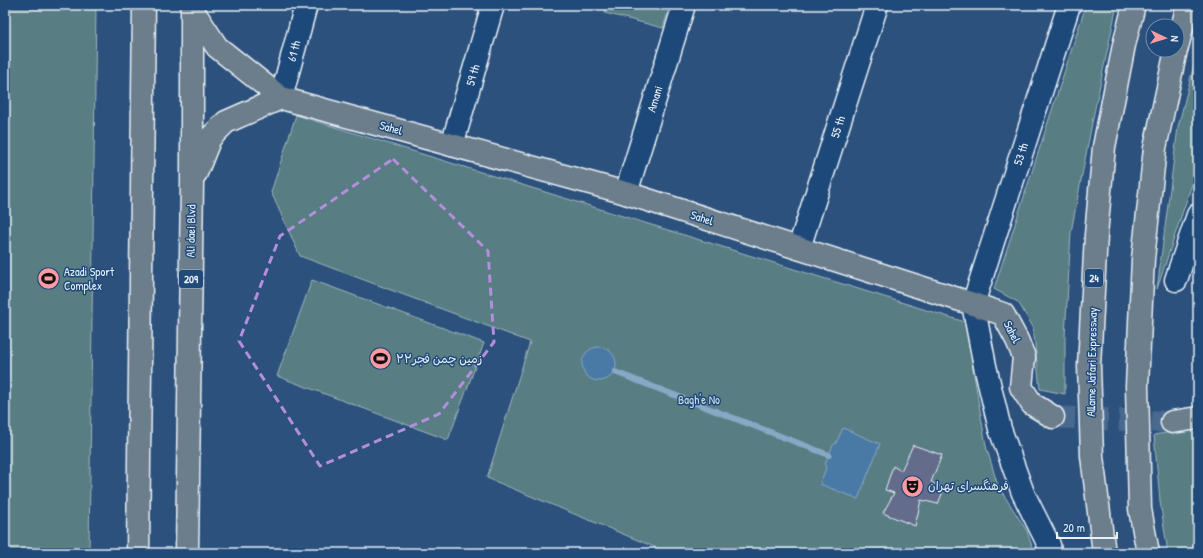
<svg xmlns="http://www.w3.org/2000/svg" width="1203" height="558" font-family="'Patrick Hand','Playpen Sans Arabic',sans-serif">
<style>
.green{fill:#587d83;stroke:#a0b7be}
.water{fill:#4879a5;stroke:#88a9c6}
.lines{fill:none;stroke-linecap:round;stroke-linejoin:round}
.stream{stroke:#88a9c6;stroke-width:6}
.building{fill:#646c8a;stroke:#e8f1f8}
.major-tunnel{stroke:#49698f;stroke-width:22;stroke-dasharray:22 11;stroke-linecap:butt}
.minor-casing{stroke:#e8f1f8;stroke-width:25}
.major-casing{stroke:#e8f1f8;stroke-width:25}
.highway-casing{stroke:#e8f1f8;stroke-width:25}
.minor{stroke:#1f4a7a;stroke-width:22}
.major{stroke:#6c7d8b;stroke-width:22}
.highway{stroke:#6c7d8b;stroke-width:22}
.marked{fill:none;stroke:#b28edc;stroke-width:3;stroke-dasharray:8 5;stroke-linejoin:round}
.labels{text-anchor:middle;stroke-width:3;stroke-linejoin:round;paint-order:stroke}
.shield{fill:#1f4a7a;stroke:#acbfd2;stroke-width:1}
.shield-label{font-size:11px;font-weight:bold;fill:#e8f1f8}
.street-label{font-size:12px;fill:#e8f1f8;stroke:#1f4a7a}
.poi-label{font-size:12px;fill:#e8f1f8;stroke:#1f4a7a;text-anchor:start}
.park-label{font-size:12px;fill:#d2e0e6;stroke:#1f4a7a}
</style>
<rect width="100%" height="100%" fill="#2d517d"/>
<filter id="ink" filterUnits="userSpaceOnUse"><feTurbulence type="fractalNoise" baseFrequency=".025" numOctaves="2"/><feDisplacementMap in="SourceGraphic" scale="8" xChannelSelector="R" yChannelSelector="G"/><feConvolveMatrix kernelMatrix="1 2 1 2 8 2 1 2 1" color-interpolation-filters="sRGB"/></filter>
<g filter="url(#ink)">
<g class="green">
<polygon points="5,5 96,5 89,553 5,553"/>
<polygon points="607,5 670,5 663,28 605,13"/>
<polygon points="1086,5 1117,5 1094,113 1071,232 1065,337 1065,394 1040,389 1033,327 1018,302 994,289"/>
<polygon points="1198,49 1198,166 1157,289 1178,127"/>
<polygon points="296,115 965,322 986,446 998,486 1027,531 1034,553 669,553 487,478 530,342 300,256 271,192"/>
<polygon points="312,280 484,343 448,440 277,376"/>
<polygon points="1198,428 1198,553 1168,553 1160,501 1154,435"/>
</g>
<g class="water">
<circle cx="599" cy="364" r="17"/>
<polygon points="843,428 880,444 858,499 820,484 826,468 825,464 833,445 836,443"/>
</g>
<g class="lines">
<polyline class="stream" points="615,372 829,455"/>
</g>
<polygon class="building" points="913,445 942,455 931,482 944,489 938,504 921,500 915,526 883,513 894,493 885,490 893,466 901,471"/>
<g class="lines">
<polyline class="major-tunnel" points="1053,417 1172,422"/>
<defs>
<g id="minor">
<polyline points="281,98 306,5"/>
<polyline points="452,145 493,5"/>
<polyline points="626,193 684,5"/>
<polyline points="799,248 877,5"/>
<polyline points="1176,280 1198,215"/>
<polyline points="1050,553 1049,545 1023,493 1000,429 985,366 973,304 1069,5"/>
</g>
<g id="major">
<polyline points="192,9 217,47 281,98 626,193 973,304 1003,314 1017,340 1024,357 1021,387 1032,404 1053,417"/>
<polyline points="196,173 210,138 226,122 281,98"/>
<polyline points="1172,422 1198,418"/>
<polyline points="138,553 144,5"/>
<polyline points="187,553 192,182 192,8"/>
</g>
<g id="highway">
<polyline points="1177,47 1188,5"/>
<polyline points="1104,553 1092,456 1089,366 1096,235 1104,147 1124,45 1134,5"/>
<polyline points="1148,553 1140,509 1137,386 1143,259 1155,148 1176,50"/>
</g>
</defs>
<use href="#minor" class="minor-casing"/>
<use href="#major" class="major-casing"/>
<use href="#highway" class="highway-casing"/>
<use href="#minor" class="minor"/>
<use href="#major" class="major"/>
<use href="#highway" class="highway"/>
</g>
</g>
<path class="marked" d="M393,159l95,92 6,91 -55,72 -119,52 -81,-125 41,-105z"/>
<defs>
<symbol id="stadium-disc" viewBox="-11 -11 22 22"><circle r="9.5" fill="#ff9aa2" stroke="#1f4a7a"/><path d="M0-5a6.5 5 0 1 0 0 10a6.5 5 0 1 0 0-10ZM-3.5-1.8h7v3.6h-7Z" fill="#111"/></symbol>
<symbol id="theatre-disc" viewBox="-11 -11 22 22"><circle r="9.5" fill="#ff9aa2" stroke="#1f4a7a"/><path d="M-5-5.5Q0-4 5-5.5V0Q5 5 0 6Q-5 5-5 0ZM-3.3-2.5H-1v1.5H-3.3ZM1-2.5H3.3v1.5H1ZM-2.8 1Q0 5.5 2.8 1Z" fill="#111"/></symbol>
</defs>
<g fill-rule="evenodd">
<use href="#stadium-disc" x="36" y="266" width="25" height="25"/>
<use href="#stadium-disc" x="368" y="346" width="25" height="25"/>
<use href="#theatre-disc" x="900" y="474" width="25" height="25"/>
</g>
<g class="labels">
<g class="shield">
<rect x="1085" y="269" width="18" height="18" rx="3"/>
<rect x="179" y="270" width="24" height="18" rx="3"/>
</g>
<g class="shield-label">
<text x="1094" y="282">24</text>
<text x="191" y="283">209</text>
</g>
<g class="street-label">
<text transform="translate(294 51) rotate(-75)" y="4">61 th</text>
<text transform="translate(473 75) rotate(-74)" y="4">59 th</text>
<text transform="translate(655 99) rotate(-73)" y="4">Amani</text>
<text transform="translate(838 127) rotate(-72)" y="4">55 th</text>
<text transform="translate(391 128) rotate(16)" y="4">Sahel</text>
<text transform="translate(1021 154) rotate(-72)" y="4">53 th</text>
<text transform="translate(702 218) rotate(18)" y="4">Sahel</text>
<text transform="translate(191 231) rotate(-89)" y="4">Ali daei Blvd</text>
<text transform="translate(1012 332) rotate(63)" y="4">Sahel</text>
<text transform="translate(1092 362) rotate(-89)" y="4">Allame Jafari Expressway</text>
</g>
<g class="poi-label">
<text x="64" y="276">Azadi Sport<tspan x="64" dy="14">Complex</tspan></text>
<text x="396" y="363">زمین چمن فجر۲۲</text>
<text x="928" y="490">فرهنگسرای تهران</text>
</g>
<g class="park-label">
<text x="699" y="404">Bagh'e No</text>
</g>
</g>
<rect width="1203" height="558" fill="none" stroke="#1f4a7a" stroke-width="20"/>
<rect x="10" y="10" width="1183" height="538" fill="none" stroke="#e8f1f8" stroke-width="1.5" filter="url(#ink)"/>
<g transform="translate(1165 38) rotate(94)"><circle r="19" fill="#1f4a7a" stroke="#6f8dac"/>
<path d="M0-3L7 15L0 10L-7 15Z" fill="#ff9aa2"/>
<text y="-6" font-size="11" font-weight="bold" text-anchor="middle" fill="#e8f1f8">N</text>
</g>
<path d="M1057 532v6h60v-6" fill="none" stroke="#e8f1f8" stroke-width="2"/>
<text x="1063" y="532" font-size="12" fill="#e8f1f8" stroke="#1f4a7a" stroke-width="3" paint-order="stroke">20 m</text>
</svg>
